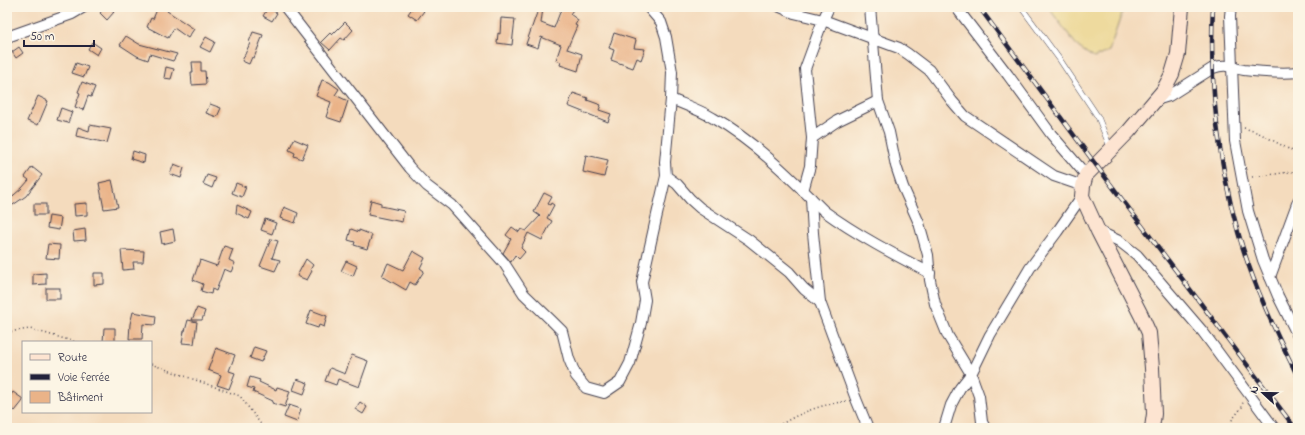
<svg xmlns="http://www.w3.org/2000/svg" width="1305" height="435" font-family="'Indie Flower',sans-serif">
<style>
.sand{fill:#eeda9e;stroke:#887e6c}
.building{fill:#eab388}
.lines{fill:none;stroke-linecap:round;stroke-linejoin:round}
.lane-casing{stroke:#423e4e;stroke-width:6}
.street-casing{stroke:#423e4e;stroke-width:12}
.secondary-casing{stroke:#423e4e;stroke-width:16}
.path{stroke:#423e4e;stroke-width:1.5;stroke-dasharray:1 3;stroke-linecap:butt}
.lane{stroke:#fff;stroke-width:5}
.street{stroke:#fff;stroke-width:10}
.secondary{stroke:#fde4d1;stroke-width:14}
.rail-casing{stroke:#22223b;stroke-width:4.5}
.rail{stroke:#fcf5e5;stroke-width:3;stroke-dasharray:9;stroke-linecap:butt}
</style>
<rect width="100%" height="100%" fill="#fcf5e5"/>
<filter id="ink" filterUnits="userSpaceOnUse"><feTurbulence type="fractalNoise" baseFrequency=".025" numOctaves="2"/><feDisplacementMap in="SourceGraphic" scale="8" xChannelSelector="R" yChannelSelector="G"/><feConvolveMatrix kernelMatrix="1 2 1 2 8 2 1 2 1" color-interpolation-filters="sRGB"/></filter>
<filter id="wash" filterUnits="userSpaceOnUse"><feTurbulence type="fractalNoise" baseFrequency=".012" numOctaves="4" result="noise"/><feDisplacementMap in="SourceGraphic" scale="16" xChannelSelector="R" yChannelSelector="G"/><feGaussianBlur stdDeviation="0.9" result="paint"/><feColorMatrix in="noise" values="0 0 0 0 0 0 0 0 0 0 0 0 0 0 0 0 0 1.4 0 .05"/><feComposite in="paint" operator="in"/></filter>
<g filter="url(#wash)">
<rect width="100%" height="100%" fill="#f4dbbd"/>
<polygon class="sand" points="1048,7 1124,7 1109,51 1094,58 1078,47"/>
<g id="blocks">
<g class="building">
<polygon points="105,7 109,7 114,12 107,20 100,13"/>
<polygon points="158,7 163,7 168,9 167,11 194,29 188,38 174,28 168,38 147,27 151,18 153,19"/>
<polygon points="413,7 419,7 424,11 417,20 408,14"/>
<polygon points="539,7 543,8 541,23 554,28 562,7 575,7 570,14 578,20 575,25 577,26 567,49 582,54 578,71 560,65 561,62 556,60 561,45 541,37 538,48 526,44"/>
<polygon points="268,8 277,13 272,21 263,16"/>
<polygon points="501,18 515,19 512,45 497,43 498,33 500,34"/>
<polygon points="345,22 353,30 344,40 341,38 330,50 321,42 330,33 332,35"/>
<polygon points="253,32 263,35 254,58 252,57 249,64 242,61 250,43 249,42"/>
<polygon points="614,33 636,40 634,48 645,49 641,60 637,58 633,68 611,60 614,50 609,48"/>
<polygon points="126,36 139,44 177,54 173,61 150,54 148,60 137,56 120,45"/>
<polygon points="206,37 215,42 210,52 200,47"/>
<polygon points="92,42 101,48 97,55 88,49"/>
<polygon points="19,47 23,53 16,58 12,52"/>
<polygon points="192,62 201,62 201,71 205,71 206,84 192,85 191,72 193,72"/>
<polygon points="76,63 88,67 84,77 72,73"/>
<polygon points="166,67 174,69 171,79 164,78"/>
<polygon points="322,80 329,82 339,89 335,95 348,101 341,122 326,117 331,102 316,96"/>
<polygon points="82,82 95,87 91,97 88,96 83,110 75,107 80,93 78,92"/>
<polygon points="573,93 588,98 587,100 601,105 599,110 611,114 608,122 568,106"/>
<polygon points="38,96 48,101 38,125 27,121"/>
<polygon points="210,104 221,108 217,117 206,113"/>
<polygon points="61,108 72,112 68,123 57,120"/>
<polygon points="90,125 111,129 107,143 76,136 78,127 89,131"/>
<polygon points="294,139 308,145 302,159 294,156 295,153 289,150"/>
<polygon points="133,151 145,155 144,163 131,159"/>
<polygon points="586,155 608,160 604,177 583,172"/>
<polygon points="174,164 184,168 181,178 170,174"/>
<polygon points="32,167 42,175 26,196 7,209 7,201 22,188 29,180 25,177"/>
<polygon points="207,175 216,178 212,188 203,184"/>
<polygon points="112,180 118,207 104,209 99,183"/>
<polygon points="236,183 246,187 242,197 232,193"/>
<polygon points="544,193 552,197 548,204 550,205 551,203 554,205 547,218 552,221 542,240 528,233 521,248 525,252 519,259 515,255 511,262 503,253 511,239 506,235 512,227 519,232 521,229 526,231 540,216 534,212"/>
<polygon points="371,200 381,203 381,206 404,211 402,222 368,215"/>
<polygon points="87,203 87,215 75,216 74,204"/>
<rect x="34" y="204" width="12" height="11"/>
<polygon points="237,205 252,212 249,219 236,213"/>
<polygon points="284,207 298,213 295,223 280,218"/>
<polygon points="49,216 61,218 59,230 47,228"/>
<polygon points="265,219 276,223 272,234 261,230"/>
<polygon points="85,229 86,240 74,241 73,231"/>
<polygon points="173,229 175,241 162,244 160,232"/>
<polygon points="351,229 359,232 359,230 372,235 367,249 354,245 355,242 348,240"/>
<polygon points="271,239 278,241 272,258 280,260 275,271 260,266"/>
<polygon points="48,244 60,245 59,259 46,258"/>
<polygon points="224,246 233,249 229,260 235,263 231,272 224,269 216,291 212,289 211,294 201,291 203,284 193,280 200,260 217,266"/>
<polygon points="121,250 144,251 143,262 133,262 134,269 123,270"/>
<polygon points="413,251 425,258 420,268 424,271 415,285 410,282 406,290 382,276 388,263 403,270"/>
<polygon points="306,259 313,265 310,270 312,271 307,280 297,276"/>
<polygon points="346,261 357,266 353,276 341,271"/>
<polygon points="46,273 46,284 33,285 33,274"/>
<polygon points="94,273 104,273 104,284 94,285"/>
<rect x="46" y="288" width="14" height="11"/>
<polygon points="197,308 205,311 202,320 192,320"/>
<polygon points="311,310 327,316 324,327 319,325 318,328 306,324"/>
<polygon points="133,312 156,316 155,325 143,324 142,339 129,339 130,324"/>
<polygon points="188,320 197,322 194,344 182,343 184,331 185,331"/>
<polygon points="104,328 115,328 115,342 103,342"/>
<polygon points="254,347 266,351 261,362 250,358"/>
<polygon points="216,348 235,355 229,371 235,373 229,389 217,385 221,375 208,370"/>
<polygon points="352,355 368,361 359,387 338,379 336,385 325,381 330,368 345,374"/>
<polygon points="250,377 260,380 259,382 276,390 277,387 290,391 285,407 272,403 273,401 253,392 254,389 247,387"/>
<polygon points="297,379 308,383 304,394 293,390"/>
<polygon points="13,392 23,399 23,401 15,411 7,405 7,400"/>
<polygon points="360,402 367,407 363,414 355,409"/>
<polygon points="289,405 301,409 297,422 284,417"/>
</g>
</g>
</g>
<g filter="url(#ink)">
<use href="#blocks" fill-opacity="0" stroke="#423e4e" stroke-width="1"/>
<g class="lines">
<defs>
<polyline id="lane" points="1021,7 1060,60 1098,117 1110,147"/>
<g id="street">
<polyline points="285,7 410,168 427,186 452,205 504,263 524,294 552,321 562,331 569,359 576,376 586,388 604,393 620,382 630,363 641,323 645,300 642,282 656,219 666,176"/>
<polyline points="648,7 661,22 666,37 672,72 671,99 665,162 666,176 677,184 690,199 700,208 749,240 789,272 804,289 820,302"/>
<polyline points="780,7 794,13 823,20 899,48 908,54 929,70 952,101 965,116 1054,176 1083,186"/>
<polyline points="870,7 878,101 889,132 896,166 903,187 919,223 928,255 930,280 935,304 948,336 971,374 979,396 982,422 985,428"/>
<polyline points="956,7 1008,75 1051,134 1086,175"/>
<polyline points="1231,7 1230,16 1235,141 1248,211 1263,260 1278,296 1298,336"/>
<polyline points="7,37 72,14 84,7"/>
<path d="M671,99c14,6 29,11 42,19 42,24 77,59 111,93 33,24 69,43 106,62"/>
<path d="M1156,100l13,-4 44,-28c15,-5 17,0 31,2 17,2 36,4 54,2"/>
<polyline points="812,138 837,121 878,101"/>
<polyline points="803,191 810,166 812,138 805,69 823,20 829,7"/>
<polyline points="811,198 813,233 820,302 856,399 868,428"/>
<polyline points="1098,231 1119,241 1137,255 1203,332 1274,428"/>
<polyline points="1270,277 1298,201"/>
<polyline points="944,428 951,405 960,388 971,374 990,335 1014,295 1030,268 1057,232 1082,196"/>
</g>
<polyline id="secondary" points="1152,428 1154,414 1152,368 1149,333 1141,315 1098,231 1082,196 1083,186 1086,175 1129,131 1163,91 1172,74 1178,54 1182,7"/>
</defs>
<use href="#lane" class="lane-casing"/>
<use href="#street" class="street-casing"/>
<use href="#secondary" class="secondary-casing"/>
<g class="path">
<polyline points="1244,128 1259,133 1298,154"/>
<polyline points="1252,177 1298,171"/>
<polyline points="7,332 30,329 76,342"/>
<polyline points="151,364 240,396 263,427 266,428"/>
<path d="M770,428c11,-2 20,-10 31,-14 14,-7 29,-10 45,-13"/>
<polyline points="1230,428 1232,420 1242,407 1243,402"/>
</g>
<use href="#lane" class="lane"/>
<use href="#street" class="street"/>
<use href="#secondary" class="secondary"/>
<defs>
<g id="rail">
<polyline points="979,7 1096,165 1295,428"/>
<path d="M1213,7c-4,74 5,154 25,225 14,50 37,99 60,145"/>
</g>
</defs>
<use href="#rail" class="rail-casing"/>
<use href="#rail" class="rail"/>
</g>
</g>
<rect width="1305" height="435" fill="none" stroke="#fcf5e5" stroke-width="24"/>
<rect x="22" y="341" width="130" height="72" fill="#fcf5e5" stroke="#a5a1a1"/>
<rect x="30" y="354" width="20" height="6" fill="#fde4d1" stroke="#a5a1a1"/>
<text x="58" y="361" font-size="12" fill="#22223b">Route</text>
<rect x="30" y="374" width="20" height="6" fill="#22223b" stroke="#a5a1a1"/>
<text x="58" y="381" font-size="12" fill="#22223b">Voie ferrée</text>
<rect x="30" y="391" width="20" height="12" fill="#eab388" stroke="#a5a1a1"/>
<text x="58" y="401" font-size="12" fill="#22223b">Bâtiment</text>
<g transform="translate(1263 393) rotate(292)" stroke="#fcf5e5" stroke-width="3" paint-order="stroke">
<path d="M0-3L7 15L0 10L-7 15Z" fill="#22223b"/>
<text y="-6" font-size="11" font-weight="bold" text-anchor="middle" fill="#22223b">N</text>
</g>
<path d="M24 40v6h70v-6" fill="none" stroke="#22223b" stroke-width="2"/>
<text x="30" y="40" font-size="12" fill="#22223b" stroke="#fcf5e5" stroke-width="3" paint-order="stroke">50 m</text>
</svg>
